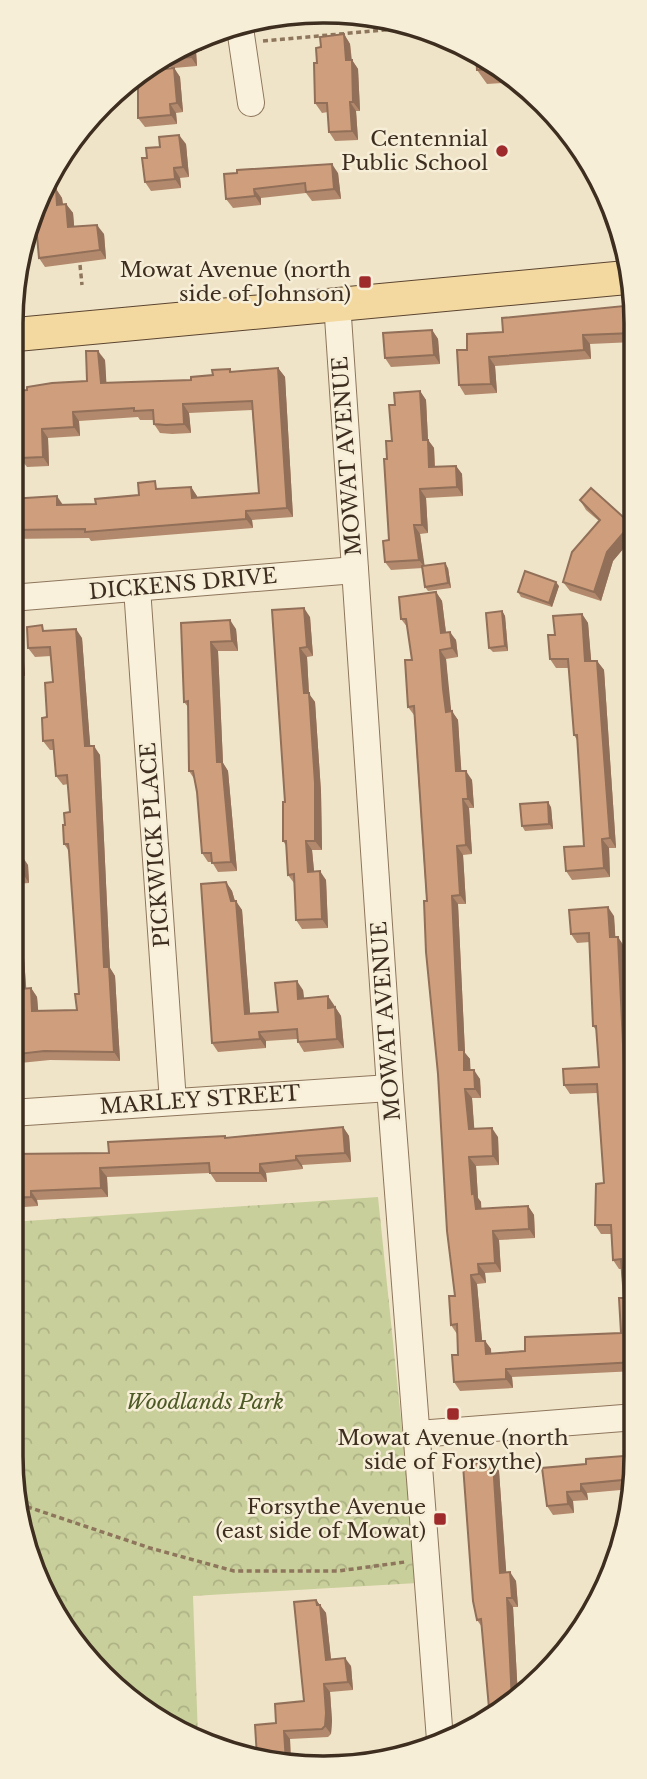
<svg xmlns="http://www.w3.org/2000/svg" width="647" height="1779" font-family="'Libre Baskerville',serif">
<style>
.forest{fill:url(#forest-crowns)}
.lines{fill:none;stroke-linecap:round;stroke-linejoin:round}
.minor-casing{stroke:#8d765c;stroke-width:28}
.major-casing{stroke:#5b4430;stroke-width:35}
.path{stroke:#8d765c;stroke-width:3.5;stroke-dasharray:5 3.5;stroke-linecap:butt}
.minor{stroke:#faf1dc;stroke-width:26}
.major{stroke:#f3d9a0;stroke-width:33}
.wall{fill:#b2896c}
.shaded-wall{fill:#916f58}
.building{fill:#cf9f7d;stroke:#916f58;stroke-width:2}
.poi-dot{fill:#9e2a2b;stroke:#f7eed8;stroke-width:2.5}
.labels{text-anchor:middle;stroke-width:5;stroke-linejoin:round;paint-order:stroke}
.poi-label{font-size:21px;fill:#3d2e20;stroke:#f7eed8;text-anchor:end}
.street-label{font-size:21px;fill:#3d2e20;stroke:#f7eed8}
.park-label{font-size:21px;font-style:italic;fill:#4d5a26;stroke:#f7eed8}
.rim{fill:none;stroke:#3d2e20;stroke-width:3.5}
</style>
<defs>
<pattern id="forest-crowns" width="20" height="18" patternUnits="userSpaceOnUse" patternTransform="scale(1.75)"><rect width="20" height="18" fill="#c9cf9b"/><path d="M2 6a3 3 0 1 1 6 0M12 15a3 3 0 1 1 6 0" fill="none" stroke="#aeb285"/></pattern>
</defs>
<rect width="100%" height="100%" fill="#f0e4c8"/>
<polygon class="forest" points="378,1197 418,1583 193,1596 198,1737 167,1727 88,1662 27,1556 11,1455 11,1222"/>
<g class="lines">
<defs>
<g id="minor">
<polyline points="240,28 251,103"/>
<polyline points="337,302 390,1088 440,1740"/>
<polyline points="137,588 173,1102"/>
<polyline points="11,598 355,570"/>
<polyline points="11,1113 390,1088"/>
<polyline points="418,1434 636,1417"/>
</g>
<polyline id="major" points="11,335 632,277"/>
</defs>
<use href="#minor" class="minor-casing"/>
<use href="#major" class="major-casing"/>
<g class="path">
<polyline points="263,41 417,27"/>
<polyline points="80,265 82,285"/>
<polyline points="19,1504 150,1548 234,1571 338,1571 405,1562"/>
</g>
<use href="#minor" class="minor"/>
<use href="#major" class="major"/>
</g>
<g class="wall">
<polygon points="283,13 308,15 308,19 282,21 278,15"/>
<polygon points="344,34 350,44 352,60 358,69 360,111 356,111 358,140 335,141 329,132 328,112 322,113 315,103 317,63 321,47"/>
<polygon points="201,41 202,51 196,51 197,66 174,68 180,77 183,112 176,113 177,124 145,127 138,118 171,68 165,59 167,52"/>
<polygon points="497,63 518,82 487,84 477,70"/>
<polygon points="74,135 76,148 68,149"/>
<polygon points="186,144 189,177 180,178 181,188 151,191 145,182 147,158"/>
<polygon points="338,173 341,199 312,201 306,193 261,198 261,205 233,208 226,199 224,174"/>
<polygon points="56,189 62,198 63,204 66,204 73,213 74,227 104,234 106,259 45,267 39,258"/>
<polygon points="634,305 634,342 590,344 591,359 495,366 497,393 465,395 459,385 503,332"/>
<polygon points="432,330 438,339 440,364 391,367 385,358"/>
<polygon points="105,360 106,383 191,380 213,375 230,369 232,372 278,368 285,377 293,517 252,520 253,528 91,541 89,538 10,539 10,499 62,505 96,504 139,495 160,489 191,487 198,498 259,493 252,410 189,413 191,433 172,434 160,433 154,424 154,420 140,420 138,417 79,421 80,436 48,438 49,466 27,467 20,458 19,431 10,431 10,391 27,390 87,381"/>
<polygon points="420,391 426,400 428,440 434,448 435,467 456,466 462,474 463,496 426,498 428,533 420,534 424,566 448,568 451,588 428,591 425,587 423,568 391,570 385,562 389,540 387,459 392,441 395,405"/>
<polygon points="580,500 634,528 634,536 613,561 601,601 570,591 563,582 599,521 586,510"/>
<polygon points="559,586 552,607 521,597 518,592"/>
<polygon points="436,592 442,601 446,632 456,640 458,657 446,659 449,698 451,711 458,720 461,771 472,780 474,808 469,808 472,854 463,855 466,904 458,904 465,1053 470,1059 470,1070 480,1079 481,1098 472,1098 474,1129 498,1137 499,1165 476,1166 478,1198 481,1202 481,1209 528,1206 534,1215 535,1238 499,1240 501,1272 485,1273 486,1283 477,1284 482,1341 485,1341 491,1349 491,1354 525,1351 621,1333 624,1298 621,1269 619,1269 613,1260 611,1234 601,1234 595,1225 604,1183 597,1093 570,1094 564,1085 599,1067 596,1030 593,1026 590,942 577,943 571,934 614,916 615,937 624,946 634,1156 636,1159 636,1371 512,1377 513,1388 460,1391 454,1382 458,1355 457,1334 451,1325 455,1296 438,1074 414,715 408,707 412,660 408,628 401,619"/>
<polygon points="272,610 310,617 313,656 307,657 309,694 315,702 321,792 322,850 312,850 314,871 326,880 328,928 302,929 296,920 294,883 288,875 287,847 283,841 285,802"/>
<polygon points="502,611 505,616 508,651 493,652 489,648"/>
<polygon points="582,614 588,623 591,661 597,661 604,670 616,848 609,848 610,877 572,880 566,871 584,846 577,740 574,735 569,668 556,668 550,659 555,635"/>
<polygon points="181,623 236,629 238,651 218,651 223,763 228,771 237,871 218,872 212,862 208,862 202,853 197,792 195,780 189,771 188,707 184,702"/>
<polygon points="46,631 82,638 90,746 100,755 110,968 115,976 120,1061 50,1060 10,1064 10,819 13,856 28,865 29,883 15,884 20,952 24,958 26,988 31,988 37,997 38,1011 77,1010 79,994 69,851 64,844 65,825 70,812 68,784 63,785 56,776 54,750 50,750 43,741 53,682 51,656 35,657 28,648"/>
<polygon points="10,640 17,640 23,649 25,676 10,676"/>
<polygon points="10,785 15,792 17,817 10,817"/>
<polygon points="551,807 553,829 525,831 522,826"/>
<polygon points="226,882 232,891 235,901 242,910 250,1014 278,1012 303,990 304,998 334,1005 341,1016 344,1048 304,1052 298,1042 297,1039 266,1041 266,1048 218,1052 212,1043"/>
<polygon points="343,1127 349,1136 351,1162 302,1165 303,1169 266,1173 267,1182 216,1182 210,1173 107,1177 108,1197 37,1200 38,1206 10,1208 10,1154 109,1153 227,1138"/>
<polygon points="636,1455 632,1489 587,1493 588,1500 573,1501 574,1513 553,1515 547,1506 586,1464"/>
<polygon points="493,1462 499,1471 506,1572 516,1581 518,1607 513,1607 518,1697 497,1716 482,1627 477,1620"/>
<polygon points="316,1600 326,1613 331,1660 351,1666 353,1690 330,1692 332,1721 331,1734 328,1737 290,1739 291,1765 282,1766 257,1757 276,1723 304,1701"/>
</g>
<g class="shaded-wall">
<polygon points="344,34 350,44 352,69 346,60"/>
<polygon points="201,41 202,51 196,43"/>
<polygon points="191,44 196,51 197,66 191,57 190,45"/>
<polygon points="352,60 358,69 360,111 353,102"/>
<polygon points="174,68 180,77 183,112 177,103"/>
<polygon points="350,102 356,111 358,140 352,131"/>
<polygon points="170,104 176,113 177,124 171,115"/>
<polygon points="74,135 76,148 71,141"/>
<polygon points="179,135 186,144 189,177 183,167"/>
<polygon points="332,164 338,173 341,199 334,189"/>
<polygon points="174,168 180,178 181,188 175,179"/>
<polygon points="56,189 62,198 64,214 57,205"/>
<polygon points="254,189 261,198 261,205 255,196"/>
<polygon points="66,204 73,213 75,236 68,227"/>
<polygon points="97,225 104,234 106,259 100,250"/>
<polygon points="432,330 438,339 440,364 434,355"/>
<polygon points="583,335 590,344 591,359 584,350"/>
<polygon points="98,351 105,360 107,392 101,383"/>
<polygon points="489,357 495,366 497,393 491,384"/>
<polygon points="278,368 285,377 293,517 287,508"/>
<polygon points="420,391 426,400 428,440 434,448 435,475 429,467 423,440"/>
<polygon points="183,404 189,413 191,433 184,424"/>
<polygon points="73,412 79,421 80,436 74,427"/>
<polygon points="42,429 48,438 49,466 43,457"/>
<polygon points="456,466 462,474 463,496 457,487"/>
<polygon points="191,487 197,496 198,507 192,498"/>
<polygon points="420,489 426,498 428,533 422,525"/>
<polygon points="57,496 63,505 57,505"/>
<polygon points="246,511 252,520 253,528 246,519"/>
<polygon points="631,524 634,528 634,536 613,561 601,601 594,592 607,552"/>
<polygon points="414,525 420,534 425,568 419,560"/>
<polygon points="445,563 448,568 451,588 448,583"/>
<polygon points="556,582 559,586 552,607 549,603"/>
<polygon points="436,592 442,601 447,642 441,633"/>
<polygon points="304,608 310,617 313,656 307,647"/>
<polygon points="502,611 505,616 508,651 505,646"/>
<polygon points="582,614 588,623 592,670 585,661"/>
<polygon points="230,620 236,629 238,651 232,641"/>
<polygon points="76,629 82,638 91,755 85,746"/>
<polygon points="450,632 456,640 458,657 452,648"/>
<polygon points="17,640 23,649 25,676 19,667"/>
<polygon points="211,642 218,651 223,763 228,771 237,871 231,862 217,762"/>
<polygon points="300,648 307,657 309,694 315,702 321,792 322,850 315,841"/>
<polygon points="440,650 446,659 452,718 452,711 458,720 462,780 456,771 443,689"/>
<polygon points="597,661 604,670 616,848 610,838"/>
<polygon points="94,746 100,755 110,968 115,976 120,1061 114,1052 104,967"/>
<polygon points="466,771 472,780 474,808 468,799"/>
<polygon points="10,785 15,792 17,817 10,807"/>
<polygon points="463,799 469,808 472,854 466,845"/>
<polygon points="548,802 551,807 553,829 549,824"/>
<polygon points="10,819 14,866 10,861"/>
<polygon points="602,839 609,848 610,877 604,868"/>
<polygon points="306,841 312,850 315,881 308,872"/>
<polygon points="457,846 463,855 466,904 460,895"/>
<polygon points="22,856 28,865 29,883 23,874"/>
<polygon points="320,871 326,880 328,928 322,919"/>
<polygon points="10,877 15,884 20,952 24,958 27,998 21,989 14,949 10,898"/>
<polygon points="226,882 232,891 236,905 236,901 242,910 251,1024 245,1014 231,901"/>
<polygon points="452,896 458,904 465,1053 470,1059 471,1079 464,1070 459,1050"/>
<polygon points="608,907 614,916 616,946 610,937"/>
<polygon points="618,937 624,946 634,1156 636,1159 636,1210 628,1151"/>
<polygon points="297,981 303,990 305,1008 298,999"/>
<polygon points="31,988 37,997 39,1020 32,1011"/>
<polygon points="328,996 334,1005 335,1017 328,1008"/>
<polygon points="335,1007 341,1016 344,1048 337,1039"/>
<polygon points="259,1032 266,1041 266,1048 260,1039"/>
<polygon points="474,1070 480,1079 481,1098 475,1089"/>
<polygon points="465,1089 472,1098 475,1138 469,1129"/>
<polygon points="343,1127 349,1136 351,1162 345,1153"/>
<polygon points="492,1128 498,1137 499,1165 493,1156"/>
<polygon points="296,1156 302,1165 303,1169 296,1160"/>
<polygon points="469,1157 476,1166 478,1198 481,1202 482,1218 476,1209 472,1194"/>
<polygon points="260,1164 266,1173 267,1182 260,1173"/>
<polygon points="100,1168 107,1177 108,1197 101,1188"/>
<polygon points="31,1191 37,1200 38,1206 31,1197"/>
<polygon points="528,1206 534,1215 535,1238 529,1229"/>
<polygon points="493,1231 499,1240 501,1272 495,1263"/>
<polygon points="478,1264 485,1273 486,1283 479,1274"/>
<polygon points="471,1275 477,1284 483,1350 476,1341"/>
<polygon points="485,1341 491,1349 492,1363 486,1354"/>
<polygon points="506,1369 512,1377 513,1388 506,1379"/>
<polygon points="493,1462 499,1471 507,1582 500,1573"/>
<polygon points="581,1484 587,1493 588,1500 581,1491"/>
<polygon points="567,1492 573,1501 574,1513 568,1504"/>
<polygon points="510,1572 516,1581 518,1607 512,1598"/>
<polygon points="507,1598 513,1607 518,1697 512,1702"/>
<polygon points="316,1600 326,1613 332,1668 326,1660"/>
<polygon points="345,1658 351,1666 353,1690 348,1682"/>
<polygon points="324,1684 330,1692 332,1721 331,1734 325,1726"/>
<polygon points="284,1731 290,1739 291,1765 288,1766 286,1762"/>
</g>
<g class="building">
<polygon points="344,34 346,60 352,60 353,102 350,102 352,131 329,132 327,103 315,103 314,63 317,63 316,48 321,47 320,37"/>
<polygon points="190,45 191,57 165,59 165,55 167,52"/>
<polygon points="476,54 497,63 503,69 477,70"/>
<polygon points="174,68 177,103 170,104 171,115 138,118 138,78 145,71"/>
<polygon points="179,135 183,167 174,168 175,179 145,182 142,158 147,158 146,148 160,147 159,137"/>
<polygon points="332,164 334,189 306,192 305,183 254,189 255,196 226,199 224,174 237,173 237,170"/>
<polygon points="56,189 57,205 66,204 68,227 97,225 100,250 39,258 35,214 47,190"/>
<polygon points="634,305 634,333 583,335 584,350 489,357 491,384 459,385 457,350 467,350 467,334 503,332 502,318"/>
<polygon points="432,330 434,355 385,358 383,333"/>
<polygon points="86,351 98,351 101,383 191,380 191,377 213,375 212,370 230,369 230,372 278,368 287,508 246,511 246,519 85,532 85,529 10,530 10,499 57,496 57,505 96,504 95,499 139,495 138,483 155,481 156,489 191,487 192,498 259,493 252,401 183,404 184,424 166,425 154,424 153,410 134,411 134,408 73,412 74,427 42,429 43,457 20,458 18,421 10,422 10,391 27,390 27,387 52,383 87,381"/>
<polygon points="420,391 423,440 428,440 429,467 456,466 457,487 420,489 422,525 414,525 419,560 385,562 383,541 389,540 384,459 387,459 386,441 392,441 389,405 395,405 394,393"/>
<polygon points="591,488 631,524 607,552 594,592 563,582 572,552 600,520 580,500"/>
<polygon points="634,488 634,510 627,491"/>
<polygon points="445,563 448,583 425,587 422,566"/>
<polygon points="525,571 556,582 549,603 518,592"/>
<polygon points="436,592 441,633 450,632 452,648 440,650 443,689 446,712 452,711 456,771 466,771 468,799 463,799 466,845 457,846 460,895 452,896 459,1050 464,1050 464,1070 474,1070 475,1089 465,1089 469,1129 492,1128 493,1156 469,1157 472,1194 474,1193 476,1209 528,1206 529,1229 493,1231 495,1263 478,1264 479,1274 471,1275 476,1341 485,1341 486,1354 525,1351 525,1337 621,1333 619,1298 624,1298 621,1259 613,1260 611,1225 595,1225 596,1184 604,1183 597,1084 564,1085 563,1069 599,1067 596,1026 593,1026 589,933 571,934 569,910 608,907 610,937 618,937 628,1151 631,1151 636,1210 636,1362 506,1369 506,1379 454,1382 452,1355 458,1355 457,1324 451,1325 449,1296 455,1296 447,1231 438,1074 426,952 424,901 427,901 414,706 408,707 405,660 412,660 406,619 401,619 399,597"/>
<polygon points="304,608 307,647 300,648 304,693 309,693 315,783 315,841 306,841 308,872 320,871 322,919 296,920 294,874 288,875 286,841 283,841 283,802 285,802 272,610"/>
<polygon points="502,611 505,646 489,648 486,613"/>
<polygon points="582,614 585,661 597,661 610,838 602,839 604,868 566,871 564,847 584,846 577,735 574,735 568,659 550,659 548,635 555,635 553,616"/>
<polygon points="230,620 232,641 211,642 217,762 222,762 231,862 212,863 211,853 202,853 197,792 193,771 189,771 188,701 184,702 181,623"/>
<polygon points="42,625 43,631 76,629 85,746 94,746 104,967 109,967 114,1052 44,1051 10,1055 10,898 14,949 18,949 21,989 31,988 32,1011 77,1010 75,994 79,994 69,851 68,844 64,844 63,825 65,825 64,813 70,812 67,775 56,776 53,740 43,741 42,718 47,717 45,683 53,682 50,647 28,648 27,627"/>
<polygon points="10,640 17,640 19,667 10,667"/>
<polygon points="548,802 549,824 522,826 520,804"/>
<polygon points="22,856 23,874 10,874 10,857"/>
<polygon points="226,882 231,901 236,901 245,1014 278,1012 275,983 297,981 298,999 328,996 328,1008 335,1007 337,1039 298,1042 297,1029 259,1032 260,1039 212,1043 201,884"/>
<polygon points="343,1127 345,1153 296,1156 296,1160 260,1164 260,1173 210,1173 209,1163 100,1168 101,1188 31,1191 31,1197 10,1198 10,1154 109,1153 108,1142 225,1136 225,1138"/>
<polygon points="636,1455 633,1479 581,1484 581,1491 567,1492 568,1504 547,1506 542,1468 586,1464 586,1459"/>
<polygon points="493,1462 500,1573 510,1572 512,1598 507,1598 512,1702 497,1716 490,1719 481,1619 477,1620 473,1601 463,1465"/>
<polygon points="316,1600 317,1605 320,1605 326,1660 345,1658 348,1682 324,1684 326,1713 325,1726 322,1729 284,1731 286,1762 275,1763 257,1757 255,1725 276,1723 275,1704 304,1701 294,1602"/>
<polygon points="387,1756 387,1761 385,1762 349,1764 349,1759"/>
</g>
<g class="poi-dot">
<circle cx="502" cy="151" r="7"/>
<rect x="358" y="275" width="14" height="14" rx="3.5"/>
<rect x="446" y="1407" width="14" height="14" rx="3.5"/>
<rect x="433" y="1512" width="14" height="14" rx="3.5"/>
</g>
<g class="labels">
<g class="poi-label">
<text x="488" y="146">Centennial<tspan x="488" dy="24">Public School</tspan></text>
<text x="351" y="277">Mowat Avenue (north<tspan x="351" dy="24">side of Johnson)</tspan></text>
<text x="453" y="1445" text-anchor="middle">Mowat Avenue (north<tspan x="453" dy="24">side of Forsythe)</tspan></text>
<text x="426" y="1514">Forsythe Avenue<tspan x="426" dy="24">(east side of Mowat)</tspan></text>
</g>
<g class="street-label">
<text transform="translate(347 456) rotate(-94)" y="7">MOWAT AVENUE</text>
<text transform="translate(183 584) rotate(-5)" y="7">DICKENS DRIVE</text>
<text transform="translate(155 845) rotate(-94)" y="7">PICKWICK PLACE</text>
<text transform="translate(386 1021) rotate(-94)" y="7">MOWAT AVENUE</text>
<text transform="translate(200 1100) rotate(-4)" y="7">MARLEY STREET</text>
</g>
<g class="park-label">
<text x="205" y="1409">Woodlands Park</text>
</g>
</g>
<path d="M0 0H647V1779H0ZM323 23H324A300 300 0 0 1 624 323V1456A300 300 0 0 1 324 1756H323A300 300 0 0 1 23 1456V323A300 300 0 0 1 323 23Z" fill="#f7eed8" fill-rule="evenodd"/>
<path class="rim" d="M323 23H324A300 300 0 0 1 624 323V1456A300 300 0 0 1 324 1756H323A300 300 0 0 1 23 1456V323A300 300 0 0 1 323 23Z"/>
</svg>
